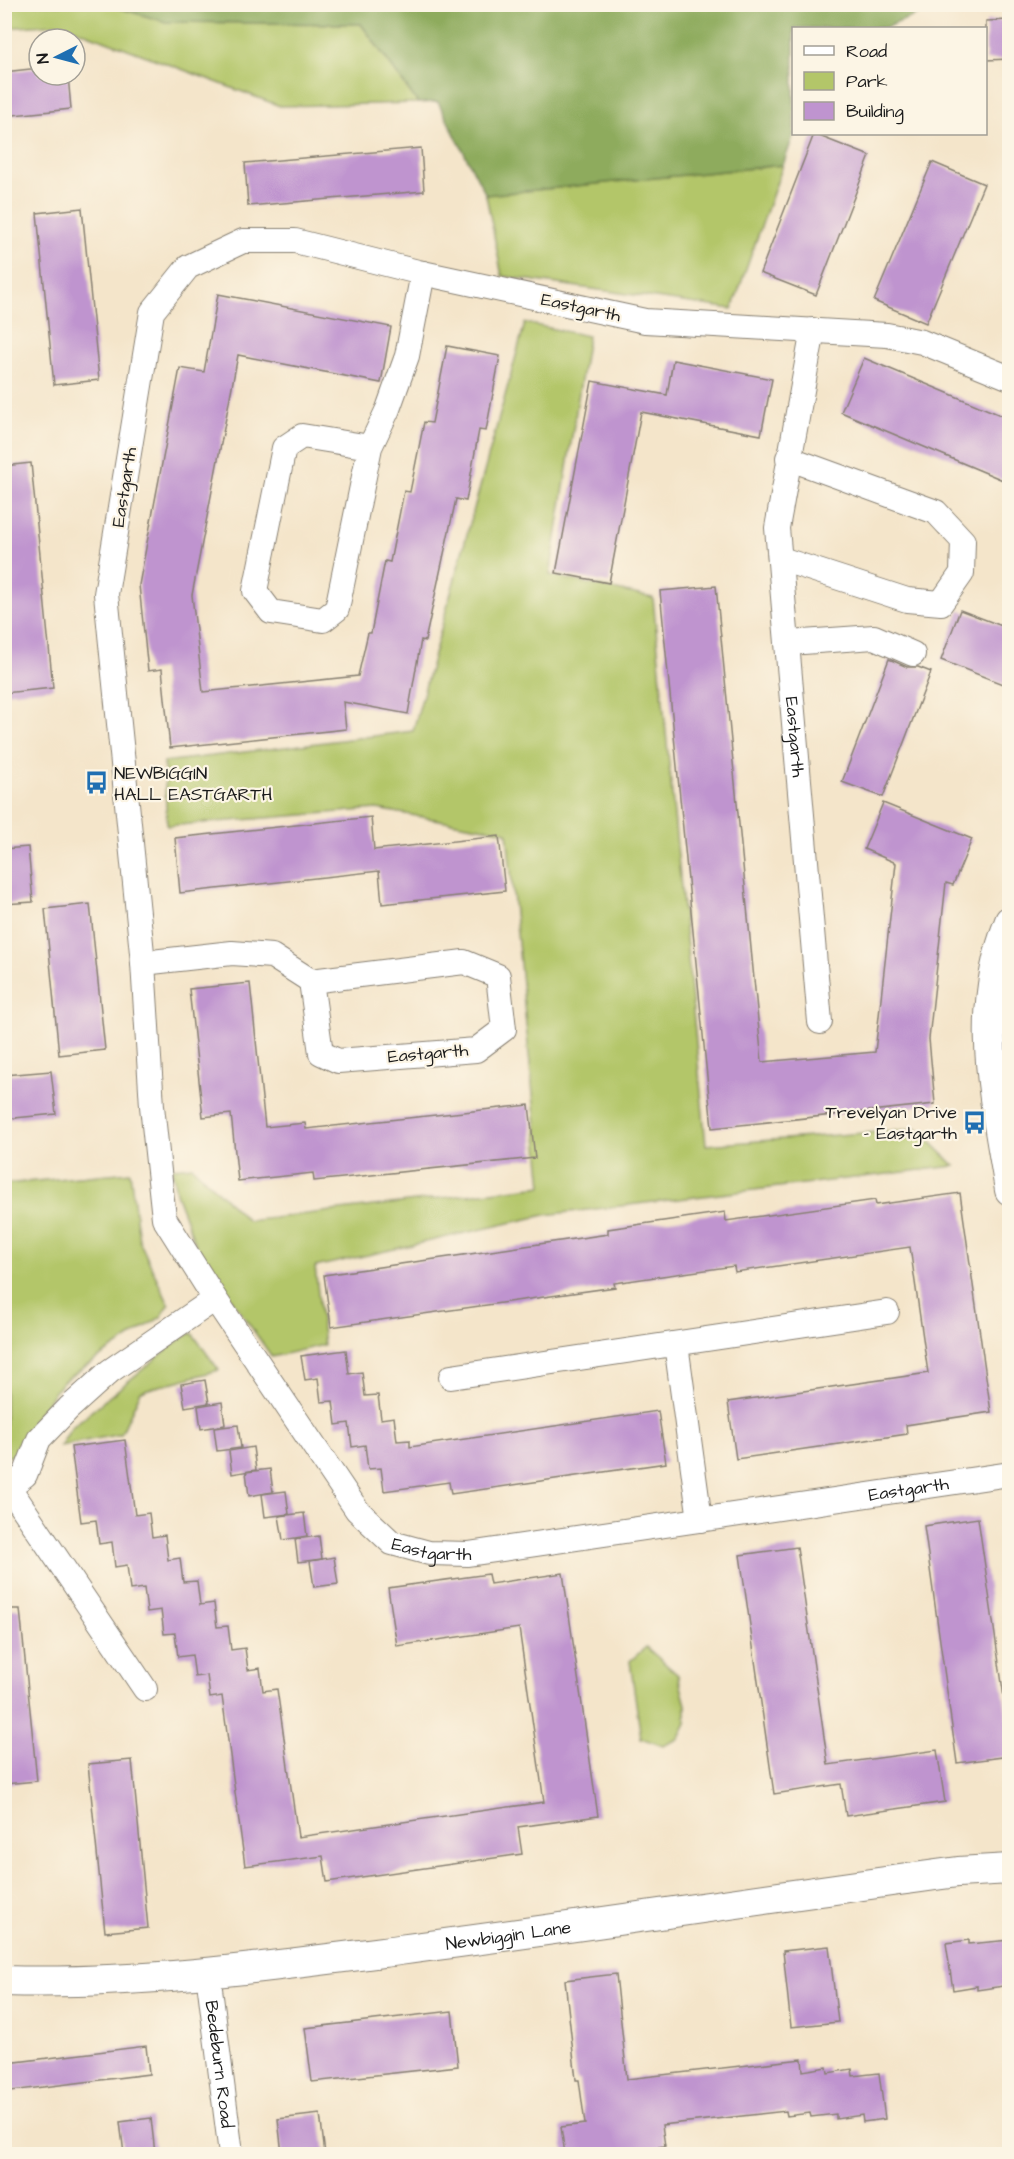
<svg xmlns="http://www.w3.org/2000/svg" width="1014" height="2159" font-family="'Architects Daughter',sans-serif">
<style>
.green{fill:#b3c669;stroke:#687142;stroke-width:1.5}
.forest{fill:#8eab5d;stroke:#55643c;stroke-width:1.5}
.building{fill:#bf94cf}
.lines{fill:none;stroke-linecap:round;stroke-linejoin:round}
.minor-casing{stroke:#888073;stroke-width:26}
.tertiary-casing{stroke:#888073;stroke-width:32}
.minor{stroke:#fff;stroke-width:24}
.tertiary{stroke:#fff;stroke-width:30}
.labels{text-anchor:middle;stroke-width:4.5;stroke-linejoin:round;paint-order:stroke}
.street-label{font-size:18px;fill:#1c1c1c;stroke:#fcf5e5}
.poi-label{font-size:18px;fill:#1c1c1c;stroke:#fcf5e5;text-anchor:start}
</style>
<rect width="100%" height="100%" fill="#fcf5e5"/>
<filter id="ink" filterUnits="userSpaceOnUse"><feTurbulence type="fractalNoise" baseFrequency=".0167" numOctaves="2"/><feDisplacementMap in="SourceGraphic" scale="12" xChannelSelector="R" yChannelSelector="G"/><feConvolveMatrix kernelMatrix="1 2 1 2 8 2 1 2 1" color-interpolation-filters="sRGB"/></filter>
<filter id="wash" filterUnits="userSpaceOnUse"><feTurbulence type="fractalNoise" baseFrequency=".008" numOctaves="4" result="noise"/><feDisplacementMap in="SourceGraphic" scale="24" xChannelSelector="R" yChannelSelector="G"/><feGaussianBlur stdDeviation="1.35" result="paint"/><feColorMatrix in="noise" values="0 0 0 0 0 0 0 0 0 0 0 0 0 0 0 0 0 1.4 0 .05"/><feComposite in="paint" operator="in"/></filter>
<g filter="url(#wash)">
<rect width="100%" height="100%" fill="#f4e5ca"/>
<g class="green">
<polygon points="5,4 108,5 167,22 361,24 418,103 280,106 61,24 5,28"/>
<polygon points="783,165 732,309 502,276 486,195"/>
<polygon points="525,323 588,336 550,575 653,598 706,1145 917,1129 955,1166 545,1215 315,1267 324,1345 272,1357 198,1251 176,1193 172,1168 192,1166 248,1221 542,1186 507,832 377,809 167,826 164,762 413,731"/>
<polygon points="130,1172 139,1240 169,1305 161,1317 63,1381 32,1422 17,1455 5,1457 5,1184"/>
<polygon points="192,1333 219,1370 141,1391 121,1434 60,1446 72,1427 179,1340"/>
<polygon points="646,1647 678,1675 686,1705 686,1723 678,1739 663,1746 641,1738 630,1661"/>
</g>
<polygon class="forest" points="108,5 942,4 942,5 884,28 794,28 794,134 783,165 486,195 438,102 418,103 361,24 166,22"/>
<g id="blocks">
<g class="building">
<polygon points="1010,20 1010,59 986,60 986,21"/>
<polygon points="39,68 39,75 68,75 71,109 4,116 4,72"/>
<polygon points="814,134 870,156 816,295 760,273"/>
<polygon points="421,148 424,191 248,206 245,163"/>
<polygon points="932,162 984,184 926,323 874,301"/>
<polygon points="82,208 99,380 54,385 37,213"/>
<polygon points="218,294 391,327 381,383 238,355 192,595 203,692 358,676 368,633 371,633 385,561 390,562 404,491 410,492 424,422 432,423 447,346 500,356 486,431 479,430 466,501 456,499 425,641 421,640 408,714 343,702 346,729 170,748 162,669 148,671 139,585 180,368 204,372"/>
<polygon points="864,358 1010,419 1010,483 841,412"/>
<polygon points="673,360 772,379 761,435 641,412 609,583 556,573 592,381 667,395"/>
<polygon points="31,463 53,688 4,693 4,466"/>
<polygon points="716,586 762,1062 875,1052 896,863 864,849 883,803 972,839 953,885 946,883 929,1039 935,1104 712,1128 660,591"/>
<polygon points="960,610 1010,629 1010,687 941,660"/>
<polygon points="889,659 907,667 918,667 931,672 883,797 842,782"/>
<polygon points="371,817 374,850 499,836 505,891 382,904 379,871 180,893 175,838"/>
<polygon points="28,847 33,902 4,904 4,849"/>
<polygon points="90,904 105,1050 59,1055 45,909"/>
<polygon points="250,983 265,1127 305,1123 306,1129 529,1105 535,1158 314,1181 313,1173 238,1181 231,1114 203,1117 189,989"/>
<polygon points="51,1071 56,1114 4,1119 4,1075"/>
<polygon points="960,1193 991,1412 906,1425 907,1434 736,1459 728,1402 928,1373 910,1247 735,1272 734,1266 662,1276 614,1283 615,1287 331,1327 324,1275 608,1234 608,1229 725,1212 726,1221 875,1200 876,1205"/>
<polygon points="346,1350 349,1374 362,1372 365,1396 378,1395 381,1419 394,1417 397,1441 410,1440 410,1447 658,1411 666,1463 451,1494 449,1482 384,1491 381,1468 368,1469 365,1445 352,1447 349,1423 336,1425 333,1401 321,1402 318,1378 305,1380 301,1356"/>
<polygon points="205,1380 209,1403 185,1407 181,1384"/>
<polygon points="222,1402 225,1425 201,1429 198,1406"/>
<polygon points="238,1425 241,1448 217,1451 214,1428"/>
<polygon points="125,1440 135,1515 149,1513 152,1537 165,1535 168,1560 180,1558 183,1582 197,1581 200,1605 214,1603 217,1627 228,1626 231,1650 245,1648 248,1670 260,1668 263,1691 277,1689 298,1837 544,1802 519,1628 397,1646 388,1588 488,1574 490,1584 563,1573 598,1816 518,1827 522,1854 327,1882 323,1856 245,1866 222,1696 210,1698 207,1675 195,1677 192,1655 178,1657 175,1633 164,1634 161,1610 147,1612 144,1588 130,1590 127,1565 115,1567 112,1542 99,1544 96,1520 81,1522 71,1447"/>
<polygon points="253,1447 256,1470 232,1474 229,1451"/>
<polygon points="270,1469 273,1492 249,1496 246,1472"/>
<polygon points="286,1491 289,1514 265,1517 262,1494"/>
<polygon points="304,1513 307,1536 283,1540 279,1516"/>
<polygon points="978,1518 1010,1739 1010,1756 957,1763 924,1526"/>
<polygon points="319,1536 322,1559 298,1562 295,1539"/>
<polygon points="797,1547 828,1765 937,1750 945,1802 846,1816 841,1784 774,1794 740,1555"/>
<polygon points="334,1557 338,1584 314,1587 310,1561"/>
<polygon points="4,1609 20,1609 37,1781 4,1784"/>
<polygon points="132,1760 148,1928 105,1932 88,1764"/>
<polygon points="969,1940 969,1944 1010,1940 1010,1985 977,1990 977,1986 953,1990 946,1943"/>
<polygon points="829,1946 838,2022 791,2027 783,1951"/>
<polygon points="616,1974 627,2079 802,2059 803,2071 827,2067 828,2073 852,2069 853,2076 879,2073 885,2119 863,2122 862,2115 836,2119 836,2114 811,2117 810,2113 787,2116 786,2111 662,2125 665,2146 636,2150 637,2154 565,2154 561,2127 585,2124 579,2080 576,2080 565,1980"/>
<polygon points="452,2011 458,2066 312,2082 305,2028"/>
<polygon points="146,2046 149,2074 11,2091 8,2063"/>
<polygon points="320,2114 325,2154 282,2154 278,2119"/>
<polygon points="151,2118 155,2154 124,2154 120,2122"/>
</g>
</g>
</g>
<g filter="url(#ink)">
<use href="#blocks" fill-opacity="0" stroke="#888073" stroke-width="1.5"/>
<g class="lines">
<defs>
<g id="minor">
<path id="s1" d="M813,330l-36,198 43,494"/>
<path id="s2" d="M1010,378l-88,-36 -35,-7 -242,-14 -227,-49 -123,-31h-52l-55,26 -36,45 -46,282 37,369 9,143 12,112 51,81 142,211 35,33 37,10 39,1 542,-80"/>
<polyline points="370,447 337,609 323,620 271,612 255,591 284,448 302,436 370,447 388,409 407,356 423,273"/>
<polyline points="781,559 907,600 941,603 962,573 963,541 936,512 788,458"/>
<polyline points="789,643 874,637 913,654"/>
<polygon points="464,962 498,976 504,1029 476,1050 338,1061 321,1053 311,981"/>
<polyline points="143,963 232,953 272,956 311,981"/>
<polyline points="676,1344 700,1520"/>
<polyline points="451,1377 887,1312"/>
<polyline points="10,1489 145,1689"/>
<polyline points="4,1491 25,1475 39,1439 69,1408 110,1371 215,1299"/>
<path id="s3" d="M208,1973l23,181"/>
</g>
<g id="tertiary">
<path d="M1010,921c-37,93 -15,175 0,269"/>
<path id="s4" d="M4,1981c133,4 264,-14 395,-31 186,-24 372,-53 559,-78l52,-3"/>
</g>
</defs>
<use href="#minor" class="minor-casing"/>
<use href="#tertiary" class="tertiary-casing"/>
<use href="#minor" class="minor"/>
<use href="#tertiary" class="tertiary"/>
</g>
</g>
<defs>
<symbol id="bus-bare" viewBox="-9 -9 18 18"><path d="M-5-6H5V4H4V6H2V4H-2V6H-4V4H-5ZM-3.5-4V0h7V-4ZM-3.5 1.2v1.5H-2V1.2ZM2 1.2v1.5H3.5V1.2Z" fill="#1f6fb2" stroke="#fcf5e5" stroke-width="2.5" paint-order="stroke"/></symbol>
</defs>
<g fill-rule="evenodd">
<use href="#bus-bare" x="80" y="766" width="33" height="33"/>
<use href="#bus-bare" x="958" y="1106" width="33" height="33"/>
</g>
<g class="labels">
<g class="street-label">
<text transform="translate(581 307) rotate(12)" y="6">Eastgarth</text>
<text transform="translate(124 487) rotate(-81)" y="6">Eastgarth</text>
<text dy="6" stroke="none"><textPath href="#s1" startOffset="411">Eastgarth</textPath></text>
<text transform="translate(428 1053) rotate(-5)" y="6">Eastgarth</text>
<text dy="6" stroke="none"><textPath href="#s2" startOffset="2736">Eastgarth</textPath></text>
<text dy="6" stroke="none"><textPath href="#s2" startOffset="2254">Eastgarth</textPath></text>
<text dy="6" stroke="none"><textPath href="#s4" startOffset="507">Newbiggin Lane</textPath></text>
<text dy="6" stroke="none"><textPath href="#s3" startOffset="92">Bedeburn Road</textPath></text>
</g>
<g class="poi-label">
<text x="114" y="779">NEWBIGGIN<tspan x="114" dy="21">HALL EASTGARTH</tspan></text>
<text x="957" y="1118" text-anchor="end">Trevelyan Drive<tspan x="957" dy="21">- Eastgarth</tspan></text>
</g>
</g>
<rect width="1014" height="2159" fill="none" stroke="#fcf5e5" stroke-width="24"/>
<rect x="792" y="27" width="195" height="108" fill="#fcf5e5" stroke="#a29e95" stroke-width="1.5"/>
<rect x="804" y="46" width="30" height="9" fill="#ffffff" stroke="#a29e95" stroke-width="1.5"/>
<text x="846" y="57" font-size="18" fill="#1c1c1c">Road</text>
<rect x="804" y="72" width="30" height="18" fill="#b3c669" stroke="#a29e95" stroke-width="1.5"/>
<text x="846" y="87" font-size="18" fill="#1c1c1c">Park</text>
<rect x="804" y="102" width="30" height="18" fill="#bf94cf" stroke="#a29e95" stroke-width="1.5"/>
<text x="846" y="117" font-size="18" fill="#1c1c1c">Building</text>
<g transform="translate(57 57) rotate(264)"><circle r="28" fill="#fcf5e5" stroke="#a29e95" stroke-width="1.5"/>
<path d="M0-4.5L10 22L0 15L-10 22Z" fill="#1f6fb2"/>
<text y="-9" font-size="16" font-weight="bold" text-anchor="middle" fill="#1c1c1c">N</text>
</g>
</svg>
